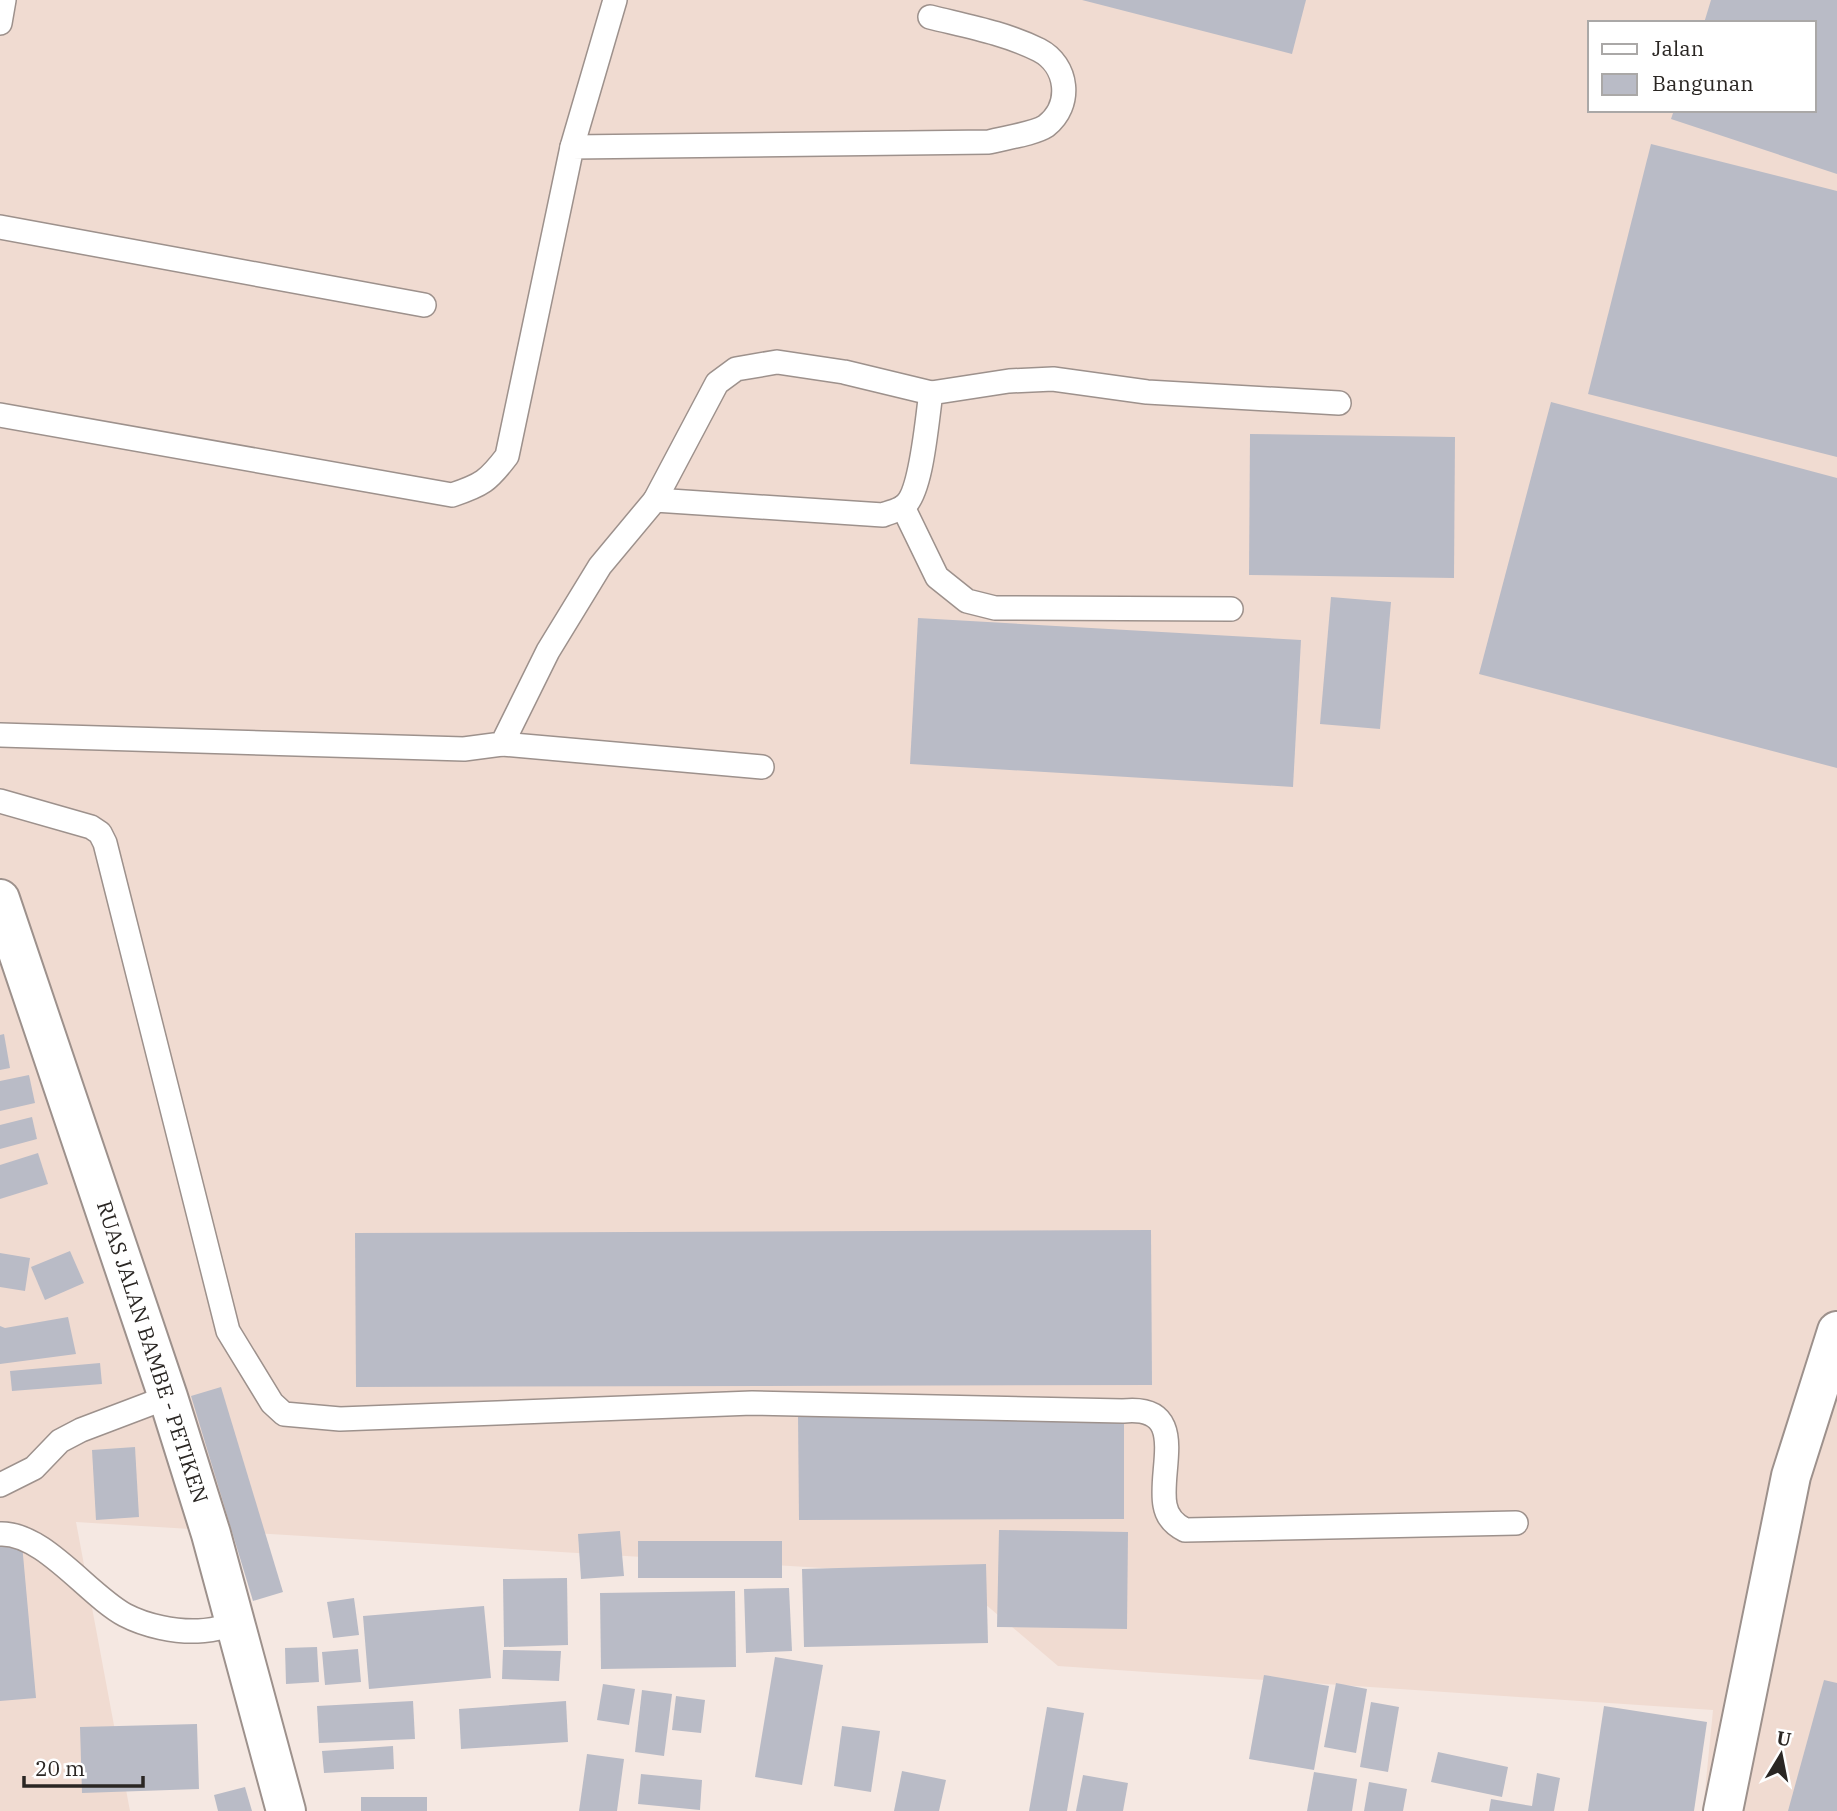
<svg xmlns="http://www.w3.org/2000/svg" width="1837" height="1811" font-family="'IBM Plex Serif',serif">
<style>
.built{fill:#f0dbd1;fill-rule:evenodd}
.building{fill:#b9bbc6}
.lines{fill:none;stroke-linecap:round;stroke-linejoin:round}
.service-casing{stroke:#9d918c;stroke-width:26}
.minor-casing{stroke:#9d918c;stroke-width:42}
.secondary-casing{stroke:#9d918c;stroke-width:42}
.service{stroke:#fff;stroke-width:23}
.minor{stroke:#fff;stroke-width:38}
.secondary{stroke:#fff;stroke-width:38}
.labels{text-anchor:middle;stroke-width:6;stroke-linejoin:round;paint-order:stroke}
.street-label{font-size:21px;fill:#2a2623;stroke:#fff}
</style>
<rect width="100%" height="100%" fill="#f5e8e2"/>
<path class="built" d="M0,0h1837v1811h-134l10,-101 -655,-44 -106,-90 -876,-54 54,289h-130zM1590,23h224v87h-224z"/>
<g class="building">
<polygon points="1082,0 1306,0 1292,54"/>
<polygon points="1711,0 1837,0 1837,174 1671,119 1674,110 1814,110 1814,23 1704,23"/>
<polygon points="1651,144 1837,191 1837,457 1588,394"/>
<polygon points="1551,402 1837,478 1837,768 1479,674"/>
<polygon points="1250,434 1455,437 1454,578 1249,575"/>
<polygon points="1331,597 1391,602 1380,729 1320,724"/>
<polygon points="918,618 1301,640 1293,787 910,764"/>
<polygon points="4,1034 10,1068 0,1070 0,1035"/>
<polygon points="29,1075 35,1103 0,1111 0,1081"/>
<polygon points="32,1117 37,1139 0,1149 0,1125"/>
<polygon points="38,1153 48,1184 0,1199 0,1165"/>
<polygon points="1151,1230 1152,1385 356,1387 355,1233"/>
<polygon points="70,1251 84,1283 45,1300 31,1267"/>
<polygon points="0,1253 30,1258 25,1291 0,1287"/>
<polygon points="68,1317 76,1354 0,1364 0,1326 5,1328"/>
<polygon points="100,1363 102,1384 12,1391 10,1371"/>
<polygon points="221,1387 283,1592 253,1601 191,1396"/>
<polygon points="1124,1414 1124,1519 799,1520 798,1415"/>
<polygon points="135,1447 139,1517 96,1520 92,1450"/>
<polygon points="999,1530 1128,1532 1127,1629 997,1627"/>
<polygon points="620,1531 624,1576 581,1579 578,1534"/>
<rect x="638" y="1541" width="144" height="37"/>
<polygon points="22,1544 36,1698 0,1701 0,1546"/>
<polygon points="986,1564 988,1643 804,1647 802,1569"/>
<polygon points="567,1578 568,1645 504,1647 503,1579"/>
<polygon points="789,1588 792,1651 746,1653 744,1589"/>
<polygon points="735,1591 736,1667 601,1669 600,1593"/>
<polygon points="354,1598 359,1635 333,1638 327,1602"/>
<polygon points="484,1606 491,1678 369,1689 363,1616"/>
<polygon points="317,1647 319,1682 286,1684 285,1648"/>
<polygon points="358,1649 361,1682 325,1685 322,1652"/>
<polygon points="503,1650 561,1651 559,1681 502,1679"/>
<polygon points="775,1657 823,1665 802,1785 755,1777"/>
<polygon points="1264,1675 1329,1686 1314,1770 1249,1759"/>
<polygon points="1824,1680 1837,1683 1837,1811 1788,1811"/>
<polygon points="1336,1683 1367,1689 1356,1753 1324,1747"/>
<polygon points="603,1684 635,1689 629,1725 597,1720"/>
<polygon points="642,1690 672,1694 664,1756 635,1752"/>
<polygon points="676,1696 705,1700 701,1733 672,1730"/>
<polygon points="413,1701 415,1739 319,1743 317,1706"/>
<polygon points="566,1701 568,1742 461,1749 459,1709"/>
<polygon points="1371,1702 1399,1707 1388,1772 1360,1767"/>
<polygon points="1604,1706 1707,1722 1694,1811 1588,1811"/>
<polygon points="1047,1707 1084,1713 1067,1811 1029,1811"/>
<polygon points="197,1724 199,1789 82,1793 80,1727"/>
<polygon points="842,1726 880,1731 871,1792 834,1786"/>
<polygon points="393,1746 394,1769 324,1773 322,1751"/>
<polygon points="1438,1752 1508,1767 1502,1797 1431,1782"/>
<polygon points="587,1754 624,1759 617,1811 579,1811"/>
<polygon points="902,1771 946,1780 939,1811 894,1811"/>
<polygon points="1314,1772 1357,1779 1352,1811 1307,1811"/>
<polygon points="1537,1773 1560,1778 1554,1811 1489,1811 1491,1799 1532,1806"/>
<polygon points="641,1774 702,1780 700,1810 638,1804"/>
<polygon points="1083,1775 1128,1783 1123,1811 1076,1811"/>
<polygon points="1369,1782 1407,1789 1403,1811 1364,1811"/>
<polygon points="245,1787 252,1811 218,1811 214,1795"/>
<rect x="361" y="1797" width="66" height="14"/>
</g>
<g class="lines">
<defs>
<g id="service">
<polyline points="0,23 4,0"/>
<polyline points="572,147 615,0"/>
<polyline points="0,227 424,305"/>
<path d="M0,415l452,80c30,-10 36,-14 55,-39l65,-309 417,-5c14,-4 45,-8 57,-16 27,-21 22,-61 -7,-76 -34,-17 -73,-24 -109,-33"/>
<polyline points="655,500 717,383 736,369 777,362 844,372 931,393"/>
<polyline points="903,507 937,577 967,601 995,608 1231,609"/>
<path d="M0,735l464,14 38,-5 46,-93 52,-85 55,-66 228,15c6,-3 15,-4 21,-9 18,-13 23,-89 27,-113l78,-12 44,-2 94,13 192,11"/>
<polyline points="502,744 762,767"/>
<path d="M0,801l91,26 9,6 5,10 123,488 44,72 12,11 56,5 412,-16 371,8c67,-7 35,59 42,94 2,12 10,20 20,25l331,-7"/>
<polyline points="0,1485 34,1468 60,1441 81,1430 168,1397"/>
<path d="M0,1534c43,-2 88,61 125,81 21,11 50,17 73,16 13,0 26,-4 38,-7"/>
</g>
<polyline id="minor" points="1723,1811 1791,1476 1837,1331"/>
<polyline id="secondary" points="0,899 168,1397 211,1534 286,1811"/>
</defs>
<use href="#service" class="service-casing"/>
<use href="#minor" class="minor-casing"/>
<use href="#secondary" class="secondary-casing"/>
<use href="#service" class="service"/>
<use href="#minor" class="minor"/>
<use href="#secondary" class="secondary"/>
</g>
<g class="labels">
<g class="street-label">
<text transform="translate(152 1352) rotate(72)" y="7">RUAS JALAN BAMBE - PETIKEN</text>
</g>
</g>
<rect x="1588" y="21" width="228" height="91" fill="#ffffff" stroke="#aaa8a7" stroke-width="2"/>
<rect x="1602" y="44" width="35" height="10" fill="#ffffff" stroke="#aaa8a7" stroke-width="2"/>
<text x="1652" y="56" font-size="21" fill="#2a2623">Jalan</text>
<rect x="1602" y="74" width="35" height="21" fill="#b9bbc6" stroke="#aaa8a7" stroke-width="2"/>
<text x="1652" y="91" font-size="21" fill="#2a2623">Bangunan</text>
<g transform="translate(1781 1755) rotate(10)" stroke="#ffffff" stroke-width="5" paint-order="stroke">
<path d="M0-5L12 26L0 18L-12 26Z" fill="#2a2623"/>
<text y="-10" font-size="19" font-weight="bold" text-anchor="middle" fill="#2a2623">U</text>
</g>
<path d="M24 1776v10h119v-10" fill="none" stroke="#2a2623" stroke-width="3.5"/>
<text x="35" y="1776" font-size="21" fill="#2a2623" stroke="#ffffff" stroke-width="5" paint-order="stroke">20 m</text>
</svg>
